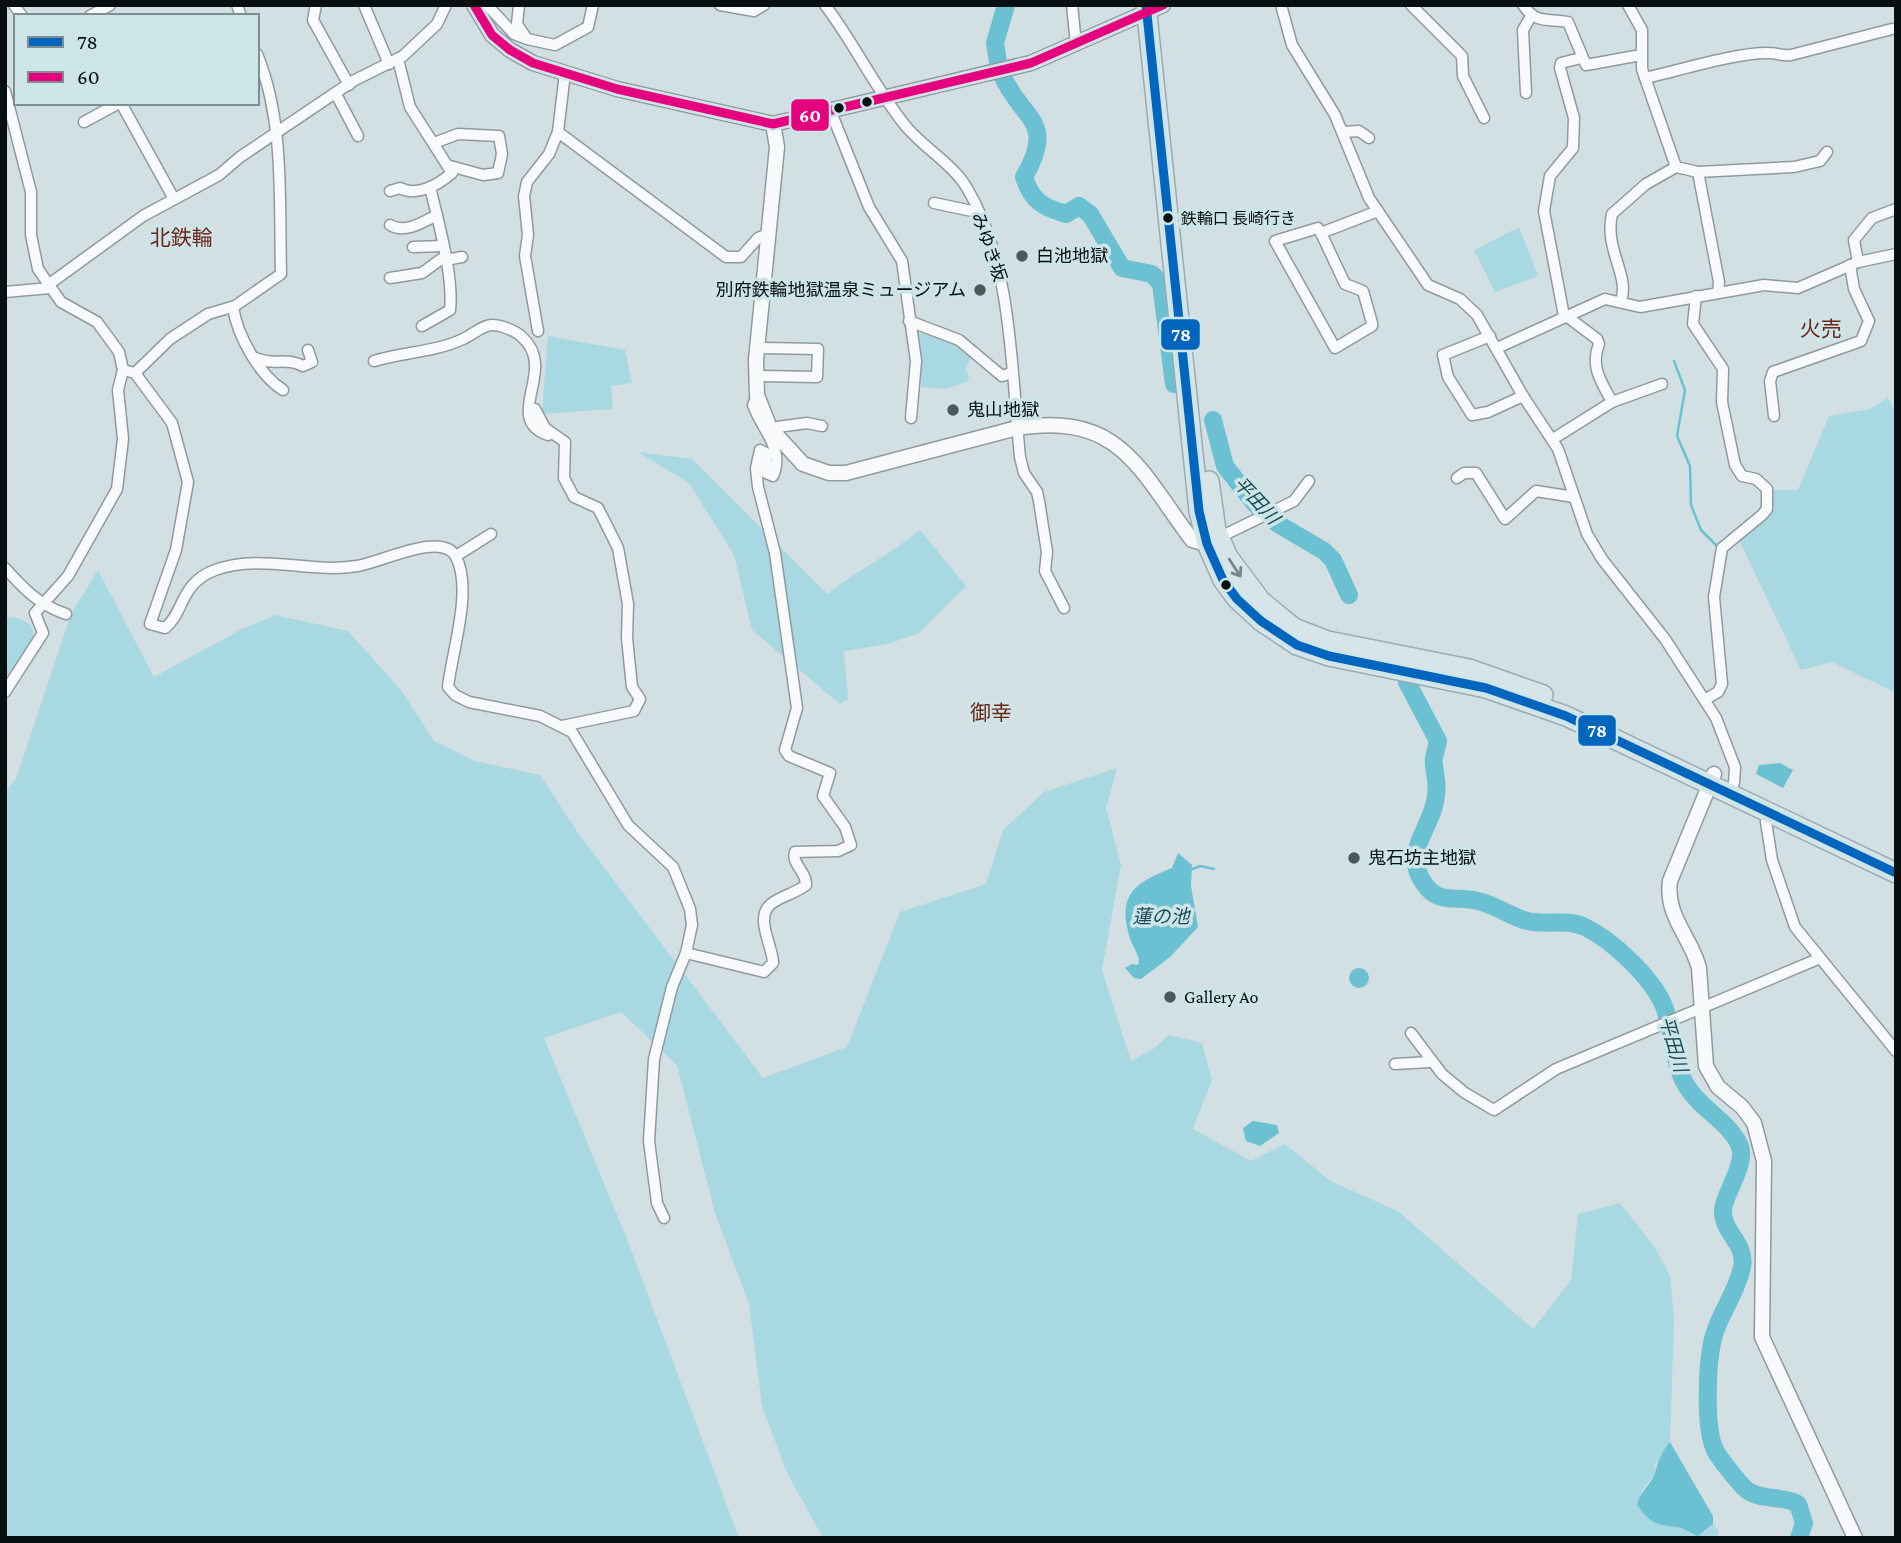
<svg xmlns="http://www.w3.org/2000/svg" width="1901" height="1543" font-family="'Crimson Pro','Noto Sans JP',serif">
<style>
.green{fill:#a8d8e2}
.water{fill:#6bc0d2}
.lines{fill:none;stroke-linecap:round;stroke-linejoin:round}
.stream{stroke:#6bc0d2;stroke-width:2.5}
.river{stroke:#6bc0d2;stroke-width:18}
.street-casing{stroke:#909a9d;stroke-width:13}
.secondary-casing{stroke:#909a9d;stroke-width:17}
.highway-casing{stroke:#99acb0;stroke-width:22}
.street{stroke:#f8fafb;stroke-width:10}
.secondary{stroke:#f8fafb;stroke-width:14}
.highway{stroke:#d7e5e8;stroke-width:19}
.bus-1-casing{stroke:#cde4e9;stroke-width:14}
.bus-2-casing{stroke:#cde4e9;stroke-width:14}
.bus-1{stroke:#0065bd;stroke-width:9}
.bus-2{stroke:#e5007d;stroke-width:9}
.oneway{stroke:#798587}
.bus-dot{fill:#070f11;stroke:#cde4e9;stroke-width:2.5}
.poi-dot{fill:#4e585a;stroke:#cde4e9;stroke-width:2.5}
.labels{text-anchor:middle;stroke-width:7;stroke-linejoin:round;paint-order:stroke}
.bus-label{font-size:16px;fill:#070f11;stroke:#cde4e9;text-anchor:start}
.street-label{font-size:18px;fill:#070f11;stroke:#cde4e9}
.poi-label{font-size:18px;fill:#070f11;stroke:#cde4e9;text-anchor:start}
.water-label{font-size:19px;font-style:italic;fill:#1a4c56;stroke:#cde4e9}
.quarter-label{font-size:21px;fill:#6a2718;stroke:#cde4e9}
.line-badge{stroke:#cde4e9;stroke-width:2.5}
.badge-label{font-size:19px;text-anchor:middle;font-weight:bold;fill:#fff}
</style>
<rect width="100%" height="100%" fill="#d3e0e3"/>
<g class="green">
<polygon points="1519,227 1538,276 1495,292 1474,250"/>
<path d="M912,332c23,4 42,8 59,25l-5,12 3,8 -2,5 -21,7 -24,-2z"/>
<polygon points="548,336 625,350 632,383 611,386 613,409 542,414"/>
<polygon points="1888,398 1896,413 1896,693 1832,662 1801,670 1740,542 1741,530 1772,511 1772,490 1798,490 1829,416 1870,409"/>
<path d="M638,452l54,7 135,135c30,-23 63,-40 93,-64l46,56 -47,47 -31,11 -44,7 4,48 -8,5 -88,-74 -18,-75 -45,-72z"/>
<path d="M98,570l56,107 88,-48 33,-14 73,16 53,59 33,51 41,20 65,14 38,58 185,245 84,-31 53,-135 86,-28 17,-54 41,-38 73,-24 -11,40 15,57 -19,105 29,91 22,-12 16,-14 33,8 10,37 -19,49 58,32 34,-17 44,36 70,32 134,117 38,-49 7,-66 42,-11 34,43 16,29 4,45 -4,122 -15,23v9l-12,15 -6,16c23,33 34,12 56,30l13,-4 7,-7 6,7 -2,5 -894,2 -36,-65 -25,-67 -13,-102 -34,-91 -38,-148 -56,-53 -77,26 83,201 112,299h-734v-746l11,-13 55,-165z"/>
<path d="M12,617c45,9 8,41 -7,62v-60z"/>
</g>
<g class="water">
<polygon points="1780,763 1793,770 1783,788 1756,774 1759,765"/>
<path d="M1178,853l14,12 -1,21 7,41 -28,30 -29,22 -7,-1 -9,-10 7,-4 6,1 1,-5c-2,-9 -8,-16 -10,-25 -12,-42 8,-53 43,-67z"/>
<circle cx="1359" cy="978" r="10"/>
<polygon points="1253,1121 1277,1125 1279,1133 1260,1146 1246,1141 1243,1128"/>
<path d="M1670,1442l43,74v8l-15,12c-7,-2 -13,-8 -22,-9 -20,-2 -26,-4 -39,-22 3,-14 14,-20 18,-32 3,-12 6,-20 15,-31z"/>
</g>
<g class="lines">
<g class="stream">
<polyline points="1674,361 1685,390 1677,436 1690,466 1691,505 1701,530 1719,548"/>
<polyline points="1190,870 1200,866 1214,869"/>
</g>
<g class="river">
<polyline points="998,62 995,43 1006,5"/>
<path d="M1001,73c21,49 56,46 23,104 8,24 18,30 42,37l13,-8 11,8 32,54 30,6 9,10 13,100"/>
<polyline points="1213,420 1225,466 1255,504 1278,524 1324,551 1333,560 1349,595"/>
<path d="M1407,682l31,59c-1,7 -6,18 -4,25 2,13 4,22 1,36 -5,26 -29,48 -15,75 16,30 33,18 58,24 18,4 33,16 49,20 19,5 40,-3 58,6 27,13 66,50 78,77 11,25 9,58 23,81 13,23 42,36 53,59 9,18 -13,46 -16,65 -2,23 24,34 19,58 -5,25 -21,44 -28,68 -7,24 -10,92 1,115 4,8 26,36 33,41 15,10 34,4 50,13l6,19 -5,15"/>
</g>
<defs>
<g id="street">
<polyline points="14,5 22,16"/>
<polyline points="237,5 241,16"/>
<polyline points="316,5 313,20 349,85"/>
<polyline points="364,5 389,64"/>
<polyline points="487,5 514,34 527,39"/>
<polyline points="519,5 517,24 527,39 555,45 588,27 593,5"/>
<polyline points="720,5 754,11 764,5"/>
<path d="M825,5c29,38 49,81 79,119 18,23 48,39 63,64 46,78 44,181 53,269l4,16 13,19 2,9 8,51 -2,19 19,37"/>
<polyline points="1072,5 1076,44"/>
<polyline points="1281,5 1292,45 1335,115 1369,198 1428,285 1460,299 1477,315 1523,396 1558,449 1587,534 1602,559 1665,639 1716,718 1735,767 1734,783"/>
<polyline points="1411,5 1462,56 1463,76 1484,118"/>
<path d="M1523,5c14,20 25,13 45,17l18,43 55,-10"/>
<polyline points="1628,5 1642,30 1642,69 1676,167 1698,172 1719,282 1718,293"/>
<polyline points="90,16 110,5"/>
<path d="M1645,78c32,-7 93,-26 124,-25 8,0 13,3 22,2l101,-26"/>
<polyline points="5,91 31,192 31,235 38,269 61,302 97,322 119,352 123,370 118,390 123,439 117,489 68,576 35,613 43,633 5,692"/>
<polyline points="1526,93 1523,30 1531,16"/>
<polyline points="336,94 358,136"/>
<polyline points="121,103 174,199"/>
<polyline points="831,112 869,207 902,261 916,361 911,418"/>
<polyline points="84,122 119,103"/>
<polyline points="558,132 726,257 741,257 758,238 768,234"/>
<polyline points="1343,132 1359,131 1369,138"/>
<polyline points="434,143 458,134 499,136 502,154 498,173 483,175 450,166"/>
<polyline points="1698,172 1794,167 1820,161 1827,152"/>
<path d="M390,191l10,-3c17,9 38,-3 52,-15l-42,-66 -12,-48"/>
<polyline points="934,203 977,212"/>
<path d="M390,225c15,9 33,-3 47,-10"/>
<polyline points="1321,233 1345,284 1363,291 1372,323 1372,326 1335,348 1275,241 1318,228 1321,233 1378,211"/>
<polyline points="413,247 443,246"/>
<polyline points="445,260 462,257"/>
<polyline points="1858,262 1854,240 1872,218 1896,209"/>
<polyline points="390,278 422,273 444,257"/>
<polyline points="48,285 143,216 219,175 240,157 353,81 403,56 437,24 446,5"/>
<polyline points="5,292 50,288"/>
<polyline points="1696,296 1693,324 1723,369 1722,402 1735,465 1742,476 1756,479 1767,489 1767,509 1762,515 1722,548 1714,597 1722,684 1718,692 1706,699"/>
<path d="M1621,301c9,-26 -17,-51 -9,-87l34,-30 30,-17"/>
<path d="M233,307c4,28 26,68 50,83"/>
<path d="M1565,315l32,24 2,5c-9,23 2,37 13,58"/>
<polyline points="1564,316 1544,211 1550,176 1573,148 1574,118 1560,68 1561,63 1581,58"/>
<polyline points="909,321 959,340 1002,376 1011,373"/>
<path d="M422,326l28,-16c4,-33 -12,-89 -20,-123"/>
<polyline points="538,331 525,256 528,235 524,196 527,182 549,154 558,132 565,73"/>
<polyline points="1490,336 1443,355 1448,377 1472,415 1488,412 1523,396"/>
<polyline points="1497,348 1605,299 1640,307 1764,285 1798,288 1858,262 1896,254"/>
<path d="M256,358c16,8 31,-1 47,8l9,-4 -4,-12"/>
<path d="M374,361c29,-9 62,-9 89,-22 9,-4 20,-14 29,-14 9,0 24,6 30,12 37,33 -21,81 26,98"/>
<path d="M123,370l12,3 37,50 16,59 -12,68 -26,74 15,4c20,-16 14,-44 50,-58 46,-17 96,4 142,-4 23,-3 86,-36 99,-9 17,33 -4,94 -8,130l7,8 14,7 71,14 32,16 56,93 45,42 17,42 2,16 -6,28 -14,34 -18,72 -5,82 8,62 7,15"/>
<path d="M135,373l35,-34 38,-25 27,-8 46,-32c-2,-73 4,-152 -24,-220"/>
<polyline points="756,376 817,377 818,349 757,348"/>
<polyline points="535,409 545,428 565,442 564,478 574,497 598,508 618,548 628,604 627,638 632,687 640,699 634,711 562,726"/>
<polyline points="1774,416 1770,381 1773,372 1861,341 1869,321 1854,289 1850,265"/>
<polyline points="770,428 807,423 822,426"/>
<polyline points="1553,439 1612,402 1662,384"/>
<polyline points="1457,478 1464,473 1476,473 1505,519 1536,491 1574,497"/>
<polyline points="1218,538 1294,501 1309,481"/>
<polyline points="456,556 491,534"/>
<path d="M5,568c19,21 34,37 61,46"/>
<polyline points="1768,812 1766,822 1772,860 1795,927 1896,1051"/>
<path d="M686,953l78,19 9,-9c0,-17 -19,-45 -2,-59 10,-8 25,-11 35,-19 1,-13 -15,-21 -11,-33l43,-1 13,-6 -6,-18 -22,-31 7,-23 -41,-17 -4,-6 12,-42 -22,-155 -17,-66 -2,-19 4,-18 6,3v20l7,3c12,-27 -11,-46 -20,-71l4,-10"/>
<polyline points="1411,1033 1442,1074 1465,1093 1494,1110 1556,1069 1818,959"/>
<polyline points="1395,1064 1430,1062"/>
</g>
<g id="secondary">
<polyline points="474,5 492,35 510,50 533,63 617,89 773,124 1031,63 1163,5"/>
<path d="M773,124l4,23 -21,213 1,35 13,33 33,36 26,9h17l171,-45c103,-16 121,40 175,112l15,4 7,-3"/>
<path d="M1714,774l-44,107c-5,35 21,56 29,87l7,98 12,21 24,20 12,16 10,38 -2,176 93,201"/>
</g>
<g id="highway">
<polyline points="1146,5 1199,511 1207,544 1223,580 1237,599 1261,621 1297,645 1329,656 1486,688 1566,716 1896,873"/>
<polyline points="1209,481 1216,530 1228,557 1261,601 1294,628 1328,641 1469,669 1543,695"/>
</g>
</defs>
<use href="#street" class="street-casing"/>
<use href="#secondary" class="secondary-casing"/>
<use href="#highway" class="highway-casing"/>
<use href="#street" class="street"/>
<use href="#secondary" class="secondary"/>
<use href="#highway" class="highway"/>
<defs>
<polyline id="bus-1" points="1146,5 1199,511 1207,544 1223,580 1237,599 1261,621 1297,645 1329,656 1486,688 1566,716 1896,873"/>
<polyline id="bus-2" points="474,5 492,35 510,50 533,63 617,89 773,124 1031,63 1163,5"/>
</defs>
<use href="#bus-1" class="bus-1-casing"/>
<use href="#bus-2" class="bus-2-casing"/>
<use href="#bus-1" class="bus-1"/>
<use href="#bus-2" class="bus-2"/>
</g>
<defs><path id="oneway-shaft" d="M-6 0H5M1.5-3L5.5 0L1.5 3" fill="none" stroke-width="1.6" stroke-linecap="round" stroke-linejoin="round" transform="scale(1.75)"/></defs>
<use class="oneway" href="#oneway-shaft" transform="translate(1235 568) rotate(57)"/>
<g class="bus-dot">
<circle cx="867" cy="102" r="6"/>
<circle cx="839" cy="108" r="6"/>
<circle cx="1168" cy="218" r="6"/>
<circle cx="1226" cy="585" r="6"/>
</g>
<g class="poi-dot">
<circle cx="1022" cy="256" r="7"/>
<circle cx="980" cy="290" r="7"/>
<circle cx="953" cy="410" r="7"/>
<circle cx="1354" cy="858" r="7"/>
<circle cx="1170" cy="997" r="7"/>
</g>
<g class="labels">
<g class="bus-label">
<text x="1181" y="224">鉄輪口 長崎行き</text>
</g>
<g class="street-label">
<text transform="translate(989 247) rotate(71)" y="6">みゆき坂</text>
</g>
<g class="poi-label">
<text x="1036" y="262">白池地獄</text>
<text x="966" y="296" text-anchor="end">別府鉄輪地獄温泉ミュージアム</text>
<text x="967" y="416">鬼山地獄</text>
<text x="1368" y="864">鬼石坊主地獄</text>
<text x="1184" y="1003">Gallery Ao</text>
</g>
<g class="water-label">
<text transform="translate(1257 500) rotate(47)" y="7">平田川</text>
<text x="1161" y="923">蓮の池</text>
<text transform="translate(1674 1044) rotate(74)" y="7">平田川</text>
</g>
<g class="quarter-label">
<text x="181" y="245">北鉄輪</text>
<text x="1821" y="336">火売</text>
<text x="991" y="720">御幸</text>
</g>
</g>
<g class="line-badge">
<rect x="790" y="98" width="40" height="34" rx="7" fill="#e5007d"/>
<rect x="1160" y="318" width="41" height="33" rx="7" fill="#0065bd"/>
<rect x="1577" y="714" width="40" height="33" rx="7" fill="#0065bd"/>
</g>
<g class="badge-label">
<text x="810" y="122">60</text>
<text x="1181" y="341">78</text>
<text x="1597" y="737">78</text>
</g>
<rect width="1901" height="1543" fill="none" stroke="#070f11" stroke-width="14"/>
<rect x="14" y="14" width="245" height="91" fill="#cde4e9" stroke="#7e8f93" stroke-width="2"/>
<rect x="28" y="37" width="35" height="10" fill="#0065bd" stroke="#7e8f93" stroke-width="2"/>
<text x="77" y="49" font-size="21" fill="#070f11">78</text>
<rect x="28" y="72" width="35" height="10" fill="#e5007d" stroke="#7e8f93" stroke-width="2"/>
<text x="77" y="84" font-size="21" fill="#070f11">60</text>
</svg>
